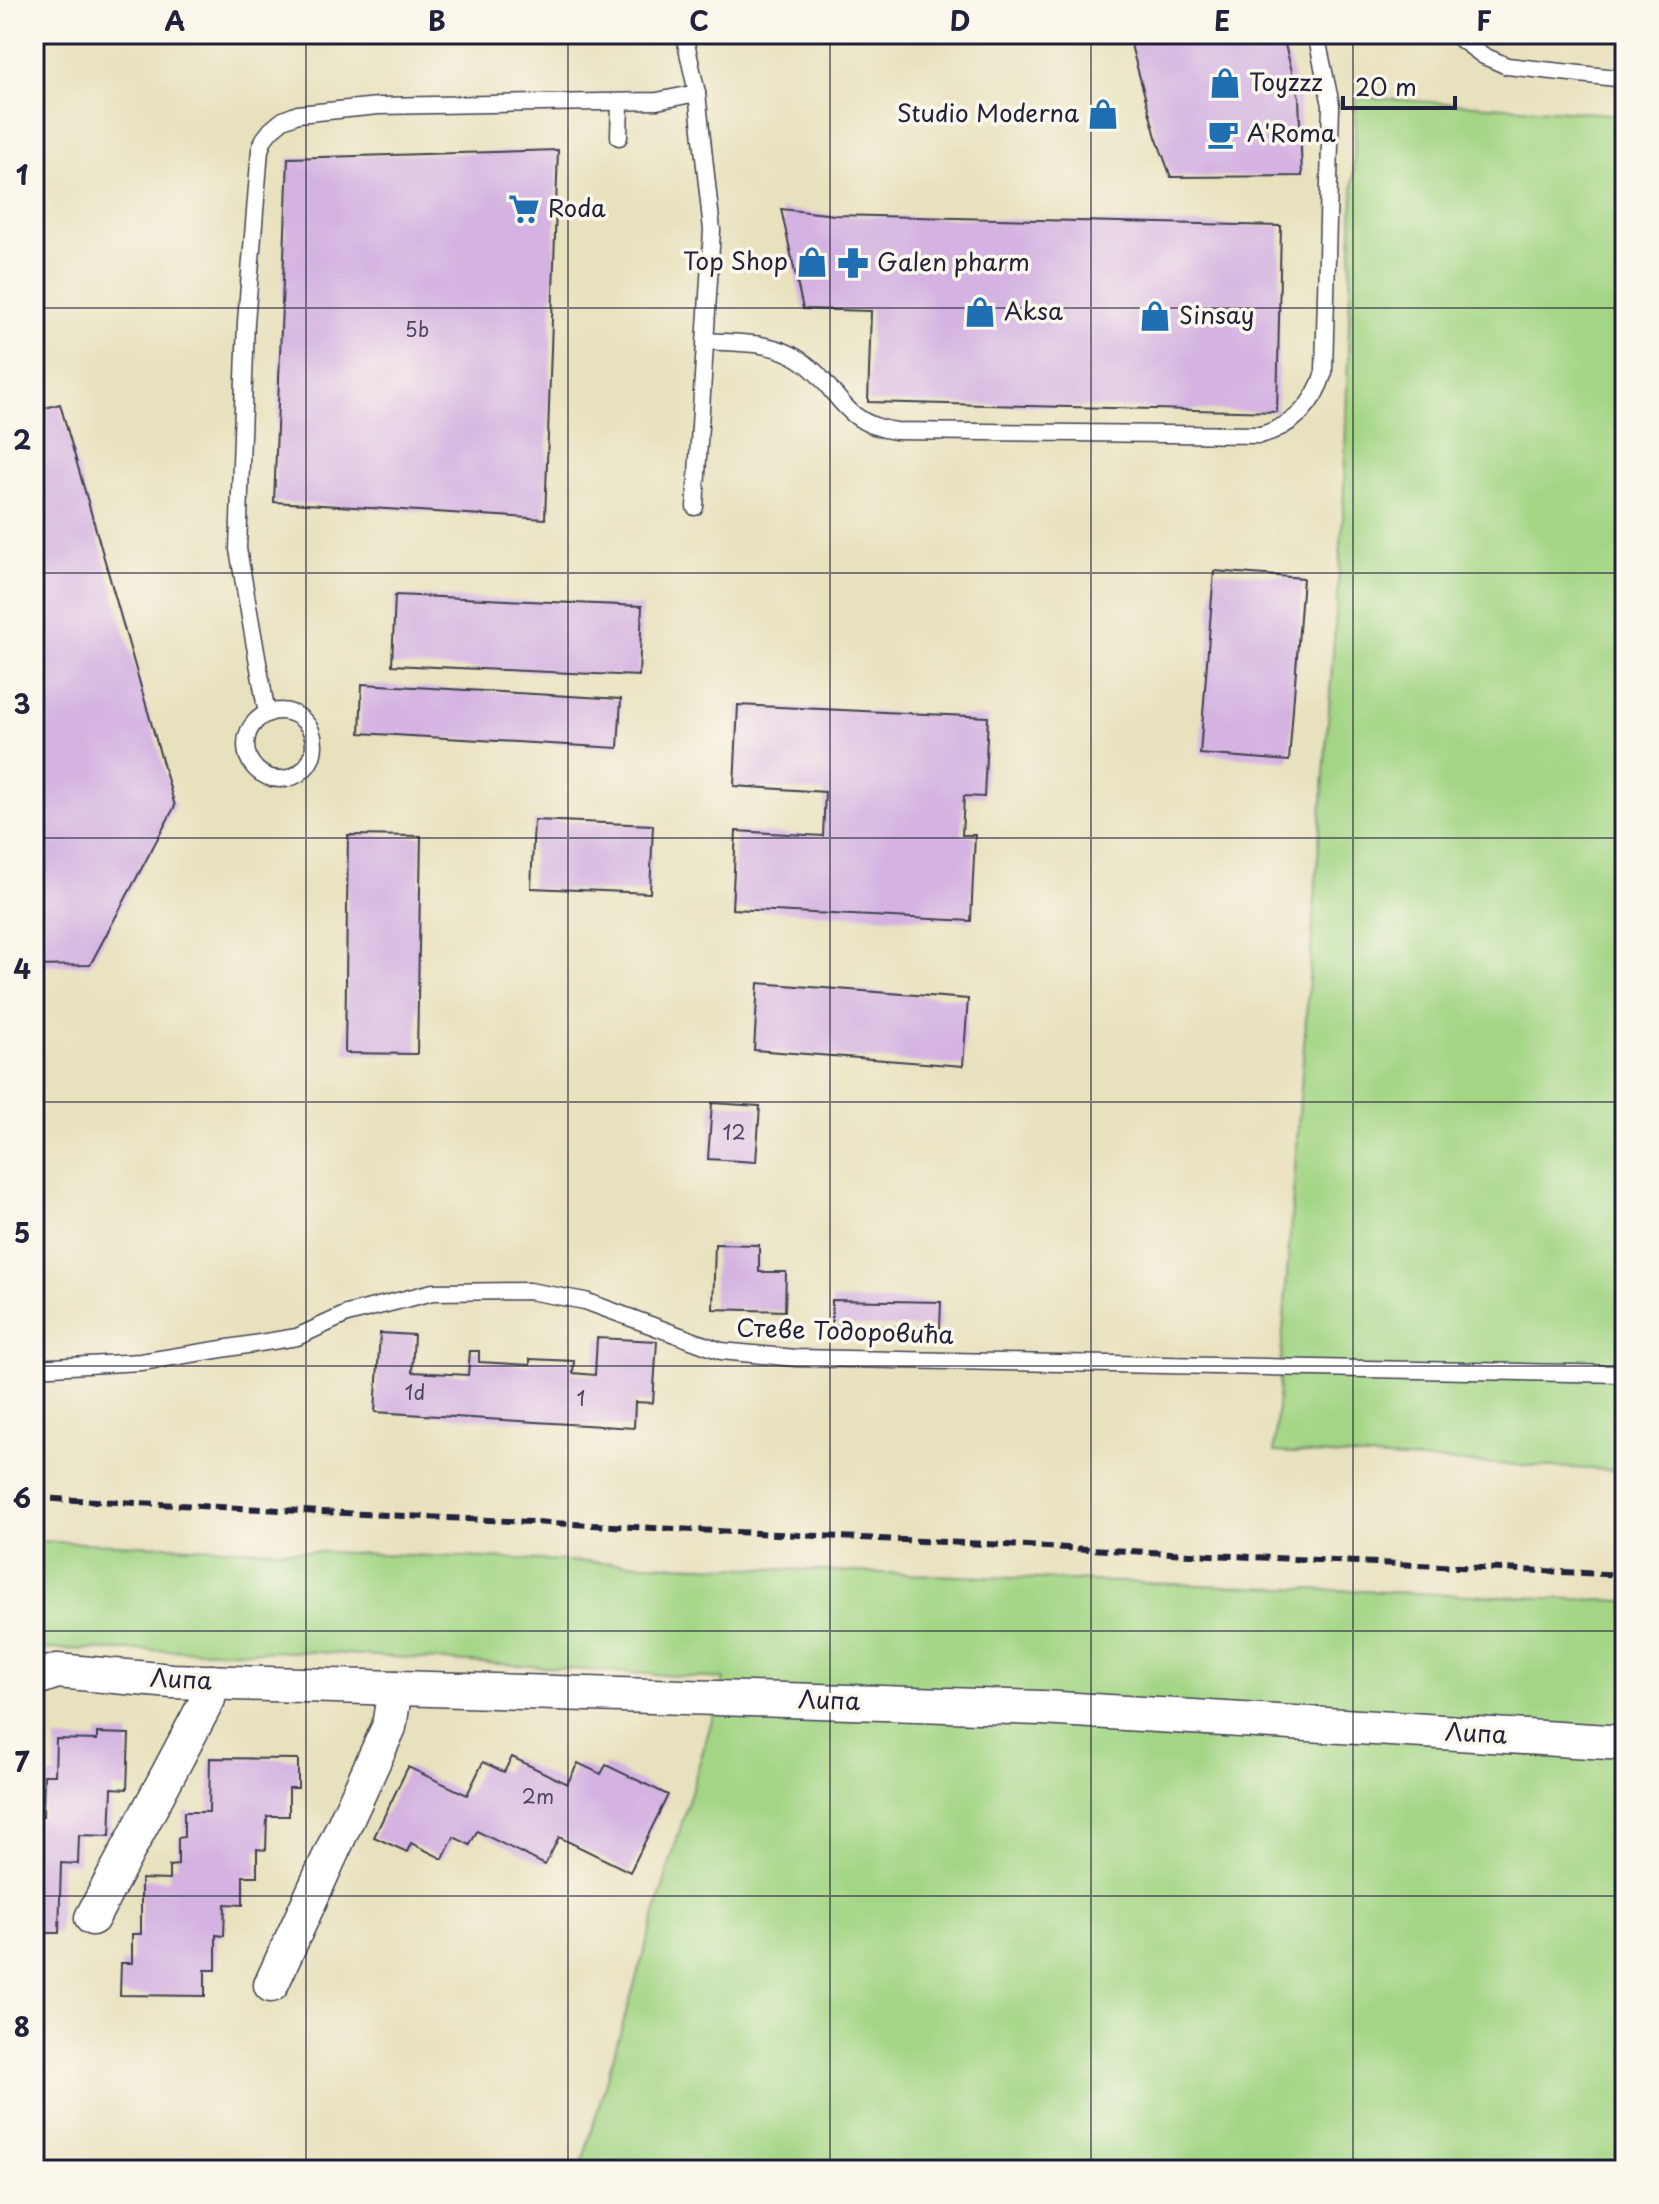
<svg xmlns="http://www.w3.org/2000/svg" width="1659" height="2204" font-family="'Playpen Sans',sans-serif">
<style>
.green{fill:#a3d584;stroke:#627c60;stroke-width:2}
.building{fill:#d4b2e1}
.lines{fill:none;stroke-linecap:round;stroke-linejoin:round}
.service-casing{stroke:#403f4f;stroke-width:19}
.minor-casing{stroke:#403f4f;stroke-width:37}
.service{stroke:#fff;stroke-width:16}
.minor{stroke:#fff;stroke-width:34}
.rail{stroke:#22223b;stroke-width:6;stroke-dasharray:12 6;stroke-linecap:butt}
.grid{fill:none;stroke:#22223b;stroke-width:2;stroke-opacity:0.55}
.labels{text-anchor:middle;stroke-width:7;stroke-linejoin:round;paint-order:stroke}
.number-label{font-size:20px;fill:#4e4664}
.poi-label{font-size:24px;fill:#22223b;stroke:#fbf7ec;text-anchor:start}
.street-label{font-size:24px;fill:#22223b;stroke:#fbf7ec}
.neatline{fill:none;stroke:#22223b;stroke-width:3}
.grid-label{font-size:26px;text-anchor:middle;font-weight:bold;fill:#22223b}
</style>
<rect width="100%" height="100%" fill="#fbf7ec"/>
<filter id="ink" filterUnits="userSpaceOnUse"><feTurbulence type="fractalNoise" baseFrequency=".0125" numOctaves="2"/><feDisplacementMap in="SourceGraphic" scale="16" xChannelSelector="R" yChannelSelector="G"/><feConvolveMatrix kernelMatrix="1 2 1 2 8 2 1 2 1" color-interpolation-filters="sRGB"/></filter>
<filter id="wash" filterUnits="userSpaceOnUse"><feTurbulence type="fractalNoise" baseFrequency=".006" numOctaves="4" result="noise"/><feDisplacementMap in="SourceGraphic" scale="32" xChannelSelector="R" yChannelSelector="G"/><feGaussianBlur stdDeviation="1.8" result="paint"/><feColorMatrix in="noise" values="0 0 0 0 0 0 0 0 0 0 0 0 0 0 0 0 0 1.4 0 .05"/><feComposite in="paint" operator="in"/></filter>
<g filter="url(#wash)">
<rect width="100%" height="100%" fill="#e8e1be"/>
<g class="green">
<polygon points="1356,97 1625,115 1625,1471 1274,1452 1343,518"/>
<polygon points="34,1541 1625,1601 1625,2170 580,2170 724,1679 317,1652 34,1649"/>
</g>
<g id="blocks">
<g class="building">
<polygon points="1128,34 1282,34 1299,97 1302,176 1171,177 1156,137"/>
<polygon points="558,150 545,519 274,502 288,158"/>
<polygon points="781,209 835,215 1281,226 1277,412 868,402 871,311 803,309"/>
<polygon points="60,404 175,806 90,965 34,966 34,411"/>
<polygon points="1214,571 1303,578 1289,761 1200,754"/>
<polygon points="395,595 642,606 639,676 392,665"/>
<polygon points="362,684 621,699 618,748 360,733"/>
<polygon points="738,705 988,717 984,797 964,796 962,835 975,835 971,921 732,909 736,831 823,836 825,792 734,786"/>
<polygon points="534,820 653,825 650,893 531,888"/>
<polygon points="348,835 421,836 417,1054 345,1053"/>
<polygon points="758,983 968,999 963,1066 754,1050"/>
<polygon points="712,1103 760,1106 756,1162 708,1159"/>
<polygon points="715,1244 759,1245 759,1272 786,1272 785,1311 713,1309"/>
<polygon points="832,1300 941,1302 940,1328 832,1325"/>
<polygon points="380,1333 414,1335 412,1372 468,1375 470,1351 479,1351 479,1362 530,1365 530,1359 574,1361 573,1373 595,1375 597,1338 657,1341 653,1403 635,1402 634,1428 375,1412"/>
<polygon points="97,1733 129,1734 127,1789 112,1788 110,1836 79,1835 78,1864 61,1863 59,1933 39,1933 38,1961 34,1961 34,1816 43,1816 44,1775 55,1775 56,1739 97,1740"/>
<polygon points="512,1757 567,1784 578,1763 601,1774 606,1765 668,1795 630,1872 559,1837 545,1865 477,1831 470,1845 454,1837 443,1859 411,1843 407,1852 374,1837 408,1767 467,1795 483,1762 504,1772"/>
<polygon points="210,1758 298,1759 298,1788 289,1788 289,1816 267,1816 266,1850 257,1849 257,1876 243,1876 243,1905 225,1904 224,1936 216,1935 216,1970 205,1970 205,1996 120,1995 121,1963 132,1963 132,1934 141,1934 141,1879 169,1880 169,1866 178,1865 178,1838 184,1837 184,1812 209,1812"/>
</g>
</g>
</g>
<g filter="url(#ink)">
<use href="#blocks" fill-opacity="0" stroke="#403f4f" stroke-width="2"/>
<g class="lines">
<defs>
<g id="service">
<polyline points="684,34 697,93 712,230 695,507"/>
<polyline points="1454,34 1484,56 1507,66 1625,79"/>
<polyline points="619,137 620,102"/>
<path d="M706,341c28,2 60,0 86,14 45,23 44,69 104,76l364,4c34,-9 54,-30 64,-63l7,-267 -15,-71"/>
<circle cx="280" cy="745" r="34"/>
<polyline points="267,714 238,549 246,322 260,150 264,139 271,130 283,120 298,114 378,106 657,101 697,93"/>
<polyline points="34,1368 141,1362 297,1337 347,1314 433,1292 529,1291 585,1301 721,1351 796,1358 1625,1374"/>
</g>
<g id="minor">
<polyline points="34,1679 57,1671 172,1681 1042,1708 1625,1743"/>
<polyline points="92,1918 208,1699 212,1682"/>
<polyline points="271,1985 389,1727 395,1688"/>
</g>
</defs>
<use href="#service" class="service-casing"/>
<use href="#minor" class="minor-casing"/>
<use href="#service" class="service"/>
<use href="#minor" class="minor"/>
<polyline class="rail" points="34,1498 1625,1575"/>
</g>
</g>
<path class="grid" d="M306,34v2136M568,34v2136M830,34v2136M1091,34v2136M1353,34v2136M34,308h1591M34,573h1591M34,838h1591M34,1102h1591M34,1366h1591M34,1631h1591M34,1896h1591"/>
<defs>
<symbol id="shop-bare" viewBox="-9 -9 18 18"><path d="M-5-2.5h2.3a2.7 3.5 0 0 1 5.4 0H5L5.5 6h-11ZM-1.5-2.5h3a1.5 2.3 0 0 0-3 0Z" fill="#1f6fb2" stroke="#fbf7ec" stroke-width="2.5" paint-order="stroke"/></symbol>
<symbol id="cafe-bare" viewBox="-9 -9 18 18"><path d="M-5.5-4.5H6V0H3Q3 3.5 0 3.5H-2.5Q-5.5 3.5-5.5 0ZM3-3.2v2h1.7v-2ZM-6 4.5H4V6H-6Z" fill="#1f6fb2" stroke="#fbf7ec" stroke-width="2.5" paint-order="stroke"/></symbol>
<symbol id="supermarket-bare" viewBox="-9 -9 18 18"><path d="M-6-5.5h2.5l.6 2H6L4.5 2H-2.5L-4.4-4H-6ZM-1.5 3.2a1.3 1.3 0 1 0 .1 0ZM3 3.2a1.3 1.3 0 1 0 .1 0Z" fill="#1f6fb2" stroke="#fbf7ec" stroke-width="2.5" paint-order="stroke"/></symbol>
<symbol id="pharmacy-bare" viewBox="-9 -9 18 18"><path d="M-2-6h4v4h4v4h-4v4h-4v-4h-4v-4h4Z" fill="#1f6fb2" stroke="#fbf7ec" stroke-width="2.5" paint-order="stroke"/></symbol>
</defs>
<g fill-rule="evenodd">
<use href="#shop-bare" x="1203" y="61" width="44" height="44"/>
<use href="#shop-bare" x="1081" y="92" width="44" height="44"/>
<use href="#cafe-bare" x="1201" y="112" width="44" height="44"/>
<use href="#supermarket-bare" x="502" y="187" width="44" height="44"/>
<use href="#shop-bare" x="790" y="240" width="44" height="44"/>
<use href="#pharmacy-bare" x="831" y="241" width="44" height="44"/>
<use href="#shop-bare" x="958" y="290" width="44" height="44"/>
<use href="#shop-bare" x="1133" y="294" width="44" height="44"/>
</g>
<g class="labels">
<g class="number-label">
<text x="417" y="337">5b</text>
<text x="734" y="1140">12</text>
<text x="415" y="1400">1d</text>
<text x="581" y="1406">1</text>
<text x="538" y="1804">2m</text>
</g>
<g class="poi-label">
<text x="1249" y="91">Toyzzz</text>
<text x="1079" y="122" text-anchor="end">Studio Moderna</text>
<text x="1247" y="142">A'Roma</text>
<text x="548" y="217">Roda</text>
<text x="788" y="270" text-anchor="end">Top Shop</text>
<text x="877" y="271">Galen pharm</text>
<text x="1004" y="320">Aksa</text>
<text x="1179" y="324">Sinsay</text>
</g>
<g class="street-label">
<text transform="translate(845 1332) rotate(2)" y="8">Стеве Тодоровића</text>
<text transform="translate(181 1680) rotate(3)" y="8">Липа</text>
<text transform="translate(829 1701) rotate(2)" y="8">Липа</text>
<text transform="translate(1476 1734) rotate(3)" y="8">Липа</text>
</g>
</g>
<rect width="1659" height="2204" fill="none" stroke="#fbf7ec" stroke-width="88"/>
<path d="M1343 96v12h112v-12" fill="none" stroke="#22223b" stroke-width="4"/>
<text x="1355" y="96" font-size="24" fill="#22223b" stroke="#fbf7ec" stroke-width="6" paint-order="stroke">20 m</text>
<rect x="44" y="44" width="1571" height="2116" class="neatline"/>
<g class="grid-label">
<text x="175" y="31">A</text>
<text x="437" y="31">B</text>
<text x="699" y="31">C</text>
<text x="960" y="31">D</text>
<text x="1222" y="31">E</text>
<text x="1484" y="31">F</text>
<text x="22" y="185">1</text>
<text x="22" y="450">2</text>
<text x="22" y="714">3</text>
<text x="22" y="979">4</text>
<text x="22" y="1243">5</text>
<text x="22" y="1508">6</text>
<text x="22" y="1772">7</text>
<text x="22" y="2037">8</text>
</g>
</svg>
